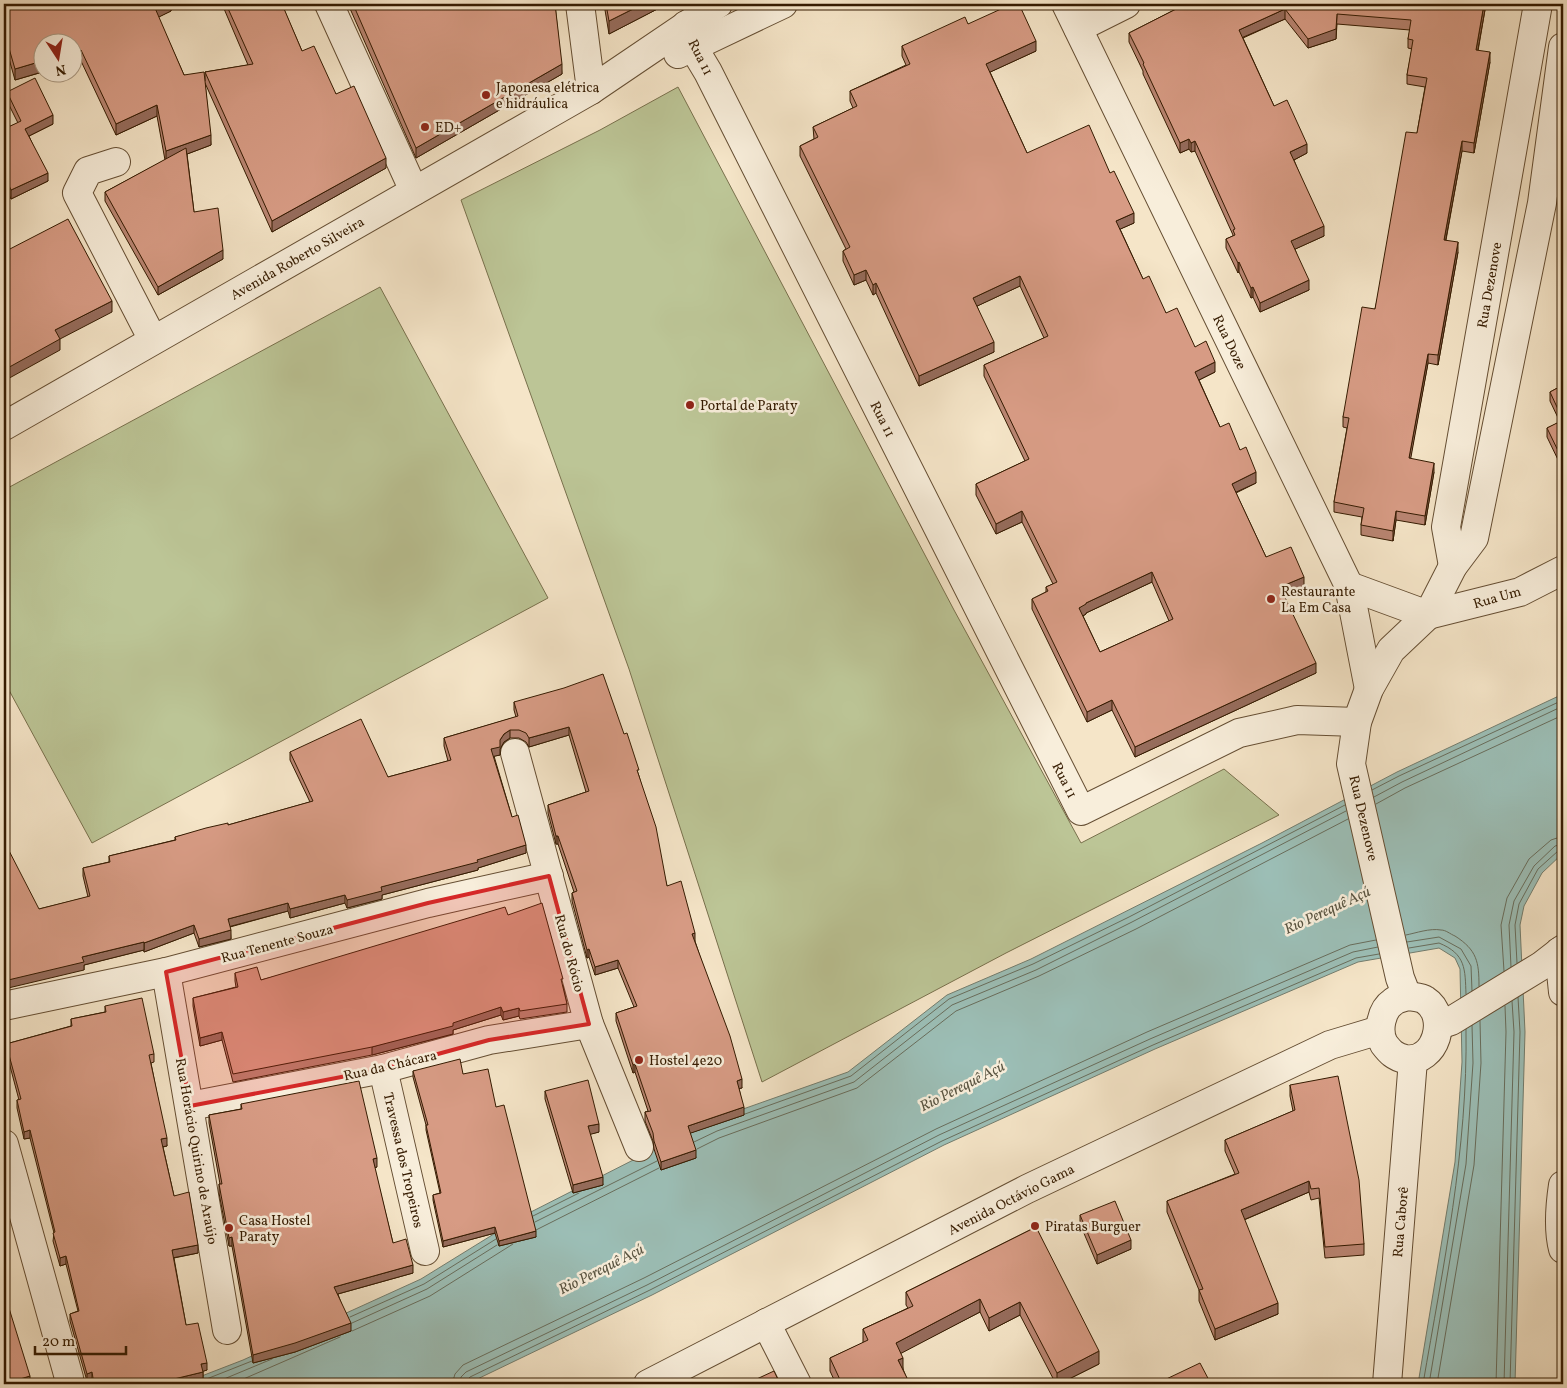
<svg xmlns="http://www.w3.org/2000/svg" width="1567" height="1388" font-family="Vollkorn,serif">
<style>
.green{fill:#bcc596;stroke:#78704c}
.water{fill:#9cbfb7;stroke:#737d6e}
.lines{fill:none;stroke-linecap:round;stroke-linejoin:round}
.shore{stroke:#686d5c;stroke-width:1}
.minor-casing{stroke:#654e33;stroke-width:30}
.minor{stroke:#f8eedb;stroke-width:28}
.wall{fill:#b98572;stroke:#351b01;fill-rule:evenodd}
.shaded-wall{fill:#966c5c;stroke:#351b01}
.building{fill:#d79b84;stroke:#351b01;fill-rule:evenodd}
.marked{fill:#d62828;fill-opacity:0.2;stroke:#d62828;stroke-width:4;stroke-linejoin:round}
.poi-dot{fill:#8f2418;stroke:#f8eedb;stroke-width:2}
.labels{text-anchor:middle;stroke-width:5;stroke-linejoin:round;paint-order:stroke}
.street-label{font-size:14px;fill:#351b01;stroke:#f8eedb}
.poi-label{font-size:14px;fill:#351b01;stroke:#f8eedb;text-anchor:start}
.water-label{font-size:15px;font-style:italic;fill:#595441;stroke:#f8eedb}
</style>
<rect width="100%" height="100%" fill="#f5e5c8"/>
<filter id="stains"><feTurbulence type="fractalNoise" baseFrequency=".004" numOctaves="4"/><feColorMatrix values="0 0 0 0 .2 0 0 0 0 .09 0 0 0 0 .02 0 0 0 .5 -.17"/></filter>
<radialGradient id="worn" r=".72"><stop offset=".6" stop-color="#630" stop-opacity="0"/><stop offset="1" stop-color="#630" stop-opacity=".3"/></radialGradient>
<g class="green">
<polygon points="678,87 954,610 1081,843 1224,769 1279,815 1006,953 762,1082 629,669 461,200 600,130"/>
<polygon points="380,287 548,598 92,843 4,681 4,490"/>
</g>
<polygon class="water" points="1563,694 1563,853 1542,873 1524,906 1520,925 1525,1032 1515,1384 1418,1384 1455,1162 1462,1062 1460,969 1455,958 1439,948 1358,962 1155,1049 944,1145 652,1295 467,1384 181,1384 243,1360 421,1279 523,1216 712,1120 848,1072 947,995 1031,959 1262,843 1397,772"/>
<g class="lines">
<g class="shore">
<polyline points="1372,790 1399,776 1563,700"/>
<polyline points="1374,797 1402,782 1563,706"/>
<polyline points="1376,804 1405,788 1563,715"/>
<path d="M1406,935c10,-2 24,-7 35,-5 5,0 9,4 14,6 22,14 24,26 24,50"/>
<polyline points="1407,942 1439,937 1461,949 1471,966 1472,991"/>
<path d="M1409,948l30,-5c27,11 26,26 27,51"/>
<polyline points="1517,963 1515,925 1519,904 1538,869 1558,851 1563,850"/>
<polyline points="1511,967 1509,925 1514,901 1534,866 1555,846 1563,844"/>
<polyline points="1504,971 1501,925 1507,898 1529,859 1551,840 1563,836"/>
<polyline points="745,1114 851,1076 949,999 1033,964 1129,917 1345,805"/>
<polyline points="694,1142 717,1131 854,1082 952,1005 1036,970 1132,922 1346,811"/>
<polyline points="697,1149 719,1138 857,1088 956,1011 1039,976 1136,929 1348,819"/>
<polyline points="533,1216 579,1193"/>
<polyline points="535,1222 657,1161"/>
<polyline points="536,1230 659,1168"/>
<polyline points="350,1317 424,1284 496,1239"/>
<polyline points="352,1323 427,1289 497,1245"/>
<polyline points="352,1331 430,1296 513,1244"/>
<polyline points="204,1380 252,1361"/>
<polyline points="212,1384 272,1359"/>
<polyline points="232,1384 340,1337"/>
<polyline points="452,1384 455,1374 463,1365 644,1278 936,1129 1147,1032 1350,945 1376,940"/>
<polyline points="460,1384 461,1377 466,1372 647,1285 939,1135 1150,1039 1353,952 1378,947"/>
<polyline points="466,1384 467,1380 470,1377 650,1290 942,1141 1153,1045 1356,958 1379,954"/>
<path d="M1423,1384c20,-117 45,-235 43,-355"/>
<polyline points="1429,1384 1466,1164 1473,1063 1472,1025"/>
<polyline points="1437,1384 1474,1165 1481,1063 1480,1021"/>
<polyline points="1496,1384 1506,1032 1505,1006"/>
<polyline points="1504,1384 1514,1032 1512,1001"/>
<polyline points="1510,1384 1520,1032 1518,997"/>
</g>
<defs>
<g id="minor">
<polyline points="329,4 414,191"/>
<polyline points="580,4 591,90"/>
<polyline points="1066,4 1349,586 1369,689"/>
<polyline points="686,25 693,47 708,72 1081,811 1239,733 1297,720 1357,722"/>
<polyline points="1078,28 1126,4"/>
<polyline points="678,54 783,4"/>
<polyline points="116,162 88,171 77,193 153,340"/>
<polyline points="4,426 591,90 718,4"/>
<polyline points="1453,566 1446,527 1538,4"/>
<polyline points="1349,586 1428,615 1520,592 1563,570"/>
<polyline points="515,753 589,1024 639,1147"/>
<polyline points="1559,952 1563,992"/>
<polyline points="166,972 227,1330"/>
<polyline points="1407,996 1400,978 1351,764 1357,722 1369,689 1391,650 1428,615 1453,566 1474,538 1542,203 1563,47"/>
<path d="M1407,996c5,1 14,1 18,4 25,16 11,64 -20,59 -10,-2 -15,-7 -21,-15 -7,-13 -3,-34 9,-42 3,-3 9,-4 14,-6z"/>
<polyline points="4,1006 166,972 428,903 549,876"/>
<polyline points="1439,1025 1451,1021 1541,966 1563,949"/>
<polyline points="383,1069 425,1251"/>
<polyline points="190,1106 383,1069 489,1040 589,1024"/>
<polyline points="4,1144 69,1378"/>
<path d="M1563,1185c-3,20 -5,45 0,64"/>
<polyline points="766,1323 797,1384"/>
<polyline points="648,1384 1027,1189 1330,1045 1380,1030"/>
<polyline points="1387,1384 1413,1060"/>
</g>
</defs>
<use href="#minor" class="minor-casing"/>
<use href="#minor" class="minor"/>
</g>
<g class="wall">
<polygon points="4,4 175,4 171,5 171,11 158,17 184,75 205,81 205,72 248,65 222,4 285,4 282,5 302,51 336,94 386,168 272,232 205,83 211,145 187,154 194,212 223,259 158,295 105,201 105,192 165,160 157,116 116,135 81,61 15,80 4,41"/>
<polygon points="348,4 555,4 562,74 416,158"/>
<polygon points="604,4 667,4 609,34"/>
<polygon points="1181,4 1486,4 1478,51 1490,62 1474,153 1462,151 1446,240 1458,252 1438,365 1428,363 1410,459 1434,472 1425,525 1396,520 1393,541 1361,535 1361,525 1362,517 1334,512 1334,502 1347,428 1343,427 1343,417 1375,309 1417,133 1425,87 1407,84 1407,75 1412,49 1408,48 1408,39 1410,30 1337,24 1336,39 1308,48 1285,19 1243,38 1274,106 1307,153 1294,160 1324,236 1295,249 1309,290 1260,312 1253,297 1251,298 1239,272 1238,273 1226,248 1226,239 1233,236 1233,235 1195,151 1191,152 1189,149 1180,153 1143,74 1143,71 1129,42 1129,33 1182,6"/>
<path d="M968,24l68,27 -46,21 37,81 83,20 24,50 -14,6 23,50 23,34 49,59 -16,8 21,47 20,23 16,33 -20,10 30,64 38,30 -20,9 32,77 -181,84 -23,-47 -25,12 -55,-113v-10l14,-7v-5l7,-3 -31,-62 -26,12 -20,-39v-11l49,-23 -41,-85v-11l60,-27 -24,-52 -43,20 17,46 -75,34 -43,-93 -3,2 -7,-15 -12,5 -11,-24v-10l3,-2 -46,-93v-10l14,-7 -1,-12 40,-19 -3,-7v-10l56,-26 -4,-9v-10zM1152,582l17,39 -69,31 -17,-36 3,-2v-1z"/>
<polygon points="7,92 53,124 29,136 48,181 11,199 4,184 4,129 18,123 7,101"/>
<polygon points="1563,385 1563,470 1547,437 1547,428 1560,422 1550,401 1550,392"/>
<polygon points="514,702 624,734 639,776 667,886 695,941 742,1088 739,1088 744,1115 690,1133 696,1158 661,1170 654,1149 653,1141 645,1121 645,1112 648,1111 635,1072 633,1073 616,1021 616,1013 634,1007 618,968 595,975 589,957 587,958 572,901 572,893 574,892 558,844 556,844 548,813 548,805 586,792 569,735 529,747 526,742 519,738 510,738 504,742 500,749 500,755 494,756 512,817 526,853 478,868 478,870 382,895 382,899 347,908 345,903 290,918 288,911 230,927 231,939 199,947 194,933 144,952 144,950 84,965 84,970 39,909 88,897 83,876 83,868 109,862 109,856 175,840 175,837 228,825 310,802 290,760 290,752 388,777 448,761 444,746 444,738 516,717 514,710"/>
<polygon points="508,915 563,986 567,1004 567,1012 520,1019 519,1016 503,1020 501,1015 453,1030 453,1034 372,1055 233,1082 222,1040 200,1046 193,1006 193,998 236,987 235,981 235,973 261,980"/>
<polygon points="105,1006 154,1054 154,1062 151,1063 167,1146 163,1147 174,1196 198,1253 174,1258 186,1325 207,1370 203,1371 203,1380 184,1384 93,1384 92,1380 87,1381 70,1321 70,1314 78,1311 66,1264 60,1266 53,1241 54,1233 30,1138 24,1139 17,1108 17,1100 19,1100 6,1051 6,1044 71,1026 71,1019 105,1012"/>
<polygon points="413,1071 463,1074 496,1107 536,1237 499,1246 495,1233 443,1247 433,1200 433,1195 440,1193 426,1130 426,1125 413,1077"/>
<polygon points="1290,1085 1364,1244 1364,1255 1325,1258 1319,1198 1311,1200 1309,1192 1244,1220 1278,1314 1215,1340 1199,1301 1199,1290 1167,1212 1167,1201 1235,1174 1225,1151 1225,1140 1293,1111 1290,1096"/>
<polygon points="545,1091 599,1132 590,1134 603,1185 573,1193 545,1099"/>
<polygon points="241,1104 377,1167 374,1167 393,1243 413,1273 338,1294 351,1331 295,1352 253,1363 232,1246 229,1246 219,1193 219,1184 220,1184 209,1123 209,1115 241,1109"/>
<polygon points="1080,1215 1131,1249 1097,1264 1080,1224"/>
<polygon points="1036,1227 1099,1364 1059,1384 1056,1384 1020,1315 989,1331 980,1312 900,1353 903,1369 909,1384 836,1384 830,1371 830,1358 863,1343 863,1329 908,1308 906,1305 906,1292"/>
</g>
<g class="shaded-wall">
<polygon points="164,4 175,4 171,5 171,11 155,19 155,8"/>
<polygon points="643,4 667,4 609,34 609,21"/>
<polygon points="1484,4 1486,4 1476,60 1476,50"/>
<polygon points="1285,9 1285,19 1239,39 1239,30"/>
<polygon points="1337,14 1336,39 1308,48 1308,39"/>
<polygon points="1036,41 1036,51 986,74 986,64"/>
<polygon points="81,50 81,61 72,63 72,53"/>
<polygon points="1490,52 1490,62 1474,153 1474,143"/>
<polygon points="42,61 42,72 15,80 15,69"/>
<polygon points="562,64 562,74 416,158 416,148"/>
<polygon points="157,105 157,116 116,135 116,124"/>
<polygon points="53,115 53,124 25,138 25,129"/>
<polygon points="211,135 211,145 166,162 166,151"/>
<polygon points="1189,139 1189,149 1180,153 1180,143"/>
<polygon points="1195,141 1195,151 1191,152 1191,143"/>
<polygon points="1462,141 1462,151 1444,249 1444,240"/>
<polygon points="1307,144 1307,153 1290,162 1290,152"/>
<polygon points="386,158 386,168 272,232 272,221"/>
<polygon points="48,173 48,181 11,199 11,190"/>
<polygon points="1134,213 1134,223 1116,231 1116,221"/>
<polygon points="1324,226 1324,236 1291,251 1291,241"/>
<polygon points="1458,242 1458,252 1438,365 1438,355"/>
<polygon points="223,250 223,259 158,295 158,287"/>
<polygon points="1239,262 1239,272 1238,273 1238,263"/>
<polygon points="866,270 866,280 854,285 854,275"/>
<polygon points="1020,276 1020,286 973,308 973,298"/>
<polygon points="1309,280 1309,290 1260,312 1260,303"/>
<polygon points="876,283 876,293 873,295 873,285"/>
<polygon points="1253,287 1253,297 1251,298 1251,288"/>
<polygon points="112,301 112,312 60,339 60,350 4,381 4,370 55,330"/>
<polygon points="994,342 994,352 919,386 919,376"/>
<polygon points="1428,354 1428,363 1409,468 1409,458"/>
<polygon points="1215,362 1215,372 1195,382 1195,372"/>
<polygon points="1434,463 1434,472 1425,525 1425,516"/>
<polygon points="1256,472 1256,483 1232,494 1232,484"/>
<polygon points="1022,511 1022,522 996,534 996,524"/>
<polygon points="1396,511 1396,520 1393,541 1393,531"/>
<polygon points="1152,572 1152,582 1086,613 1086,614 1079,618 1079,608 1086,603"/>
<polygon points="1304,577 1304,587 1280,597 1280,587"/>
<polygon points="1316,663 1316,673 1135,757 1135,747"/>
<polygon points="1112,700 1112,710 1087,722 1087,712"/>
<polygon points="569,727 569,735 529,747 529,738"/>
<polygon points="510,730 510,738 504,742 500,749 500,755 491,757 491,749 500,740 504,734"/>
<rect x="556" y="836" width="2" height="8"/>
<polygon points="526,845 526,853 478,868 478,870 382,895 382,899 347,908 347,900 381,887"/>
<polygon points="345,895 345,903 290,918 290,909"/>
<polygon points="288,903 288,911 228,927 228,919"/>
<polygon points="194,925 194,933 144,952 144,943"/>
<polygon points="231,930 231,939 199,947 199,939"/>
<polygon points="695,933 695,941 692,943 692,934"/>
<polygon points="144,942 144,950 84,965 84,970 4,989 4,981 82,957"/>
<polygon points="589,949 589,957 587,958 587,950"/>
<polygon points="618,960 618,968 595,975 595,967"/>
<polygon points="501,1007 501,1015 453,1030 453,1034 372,1055 372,1047"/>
<polygon points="519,1008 519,1016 503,1020 503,1012"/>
<polygon points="222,1032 222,1040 200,1046 200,1038"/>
<polygon points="635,1064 635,1072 633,1073 633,1065"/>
<polygon points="742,1079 742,1088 737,1089 737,1081"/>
<polygon points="744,1107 744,1115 688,1134 688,1126"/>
<polygon points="599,1124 599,1132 588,1135 588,1126"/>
<polygon points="30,1130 30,1138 24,1139 24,1132"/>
<polygon points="167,1138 167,1146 161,1147 161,1139"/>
<polygon points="696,1150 696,1158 661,1170 661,1162"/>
<polygon points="377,1158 377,1167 373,1168 373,1159"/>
<polygon points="603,1177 603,1185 573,1193 573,1185"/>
<polygon points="1309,1181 1309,1192 1241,1221 1241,1210"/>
<polygon points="495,1227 495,1233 443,1247 443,1241"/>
<polygon points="536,1231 536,1237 499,1246 499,1241"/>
<polygon points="232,1237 232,1246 229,1246 229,1238"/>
<polygon points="1131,1240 1131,1249 1097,1264 1097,1255"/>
<polygon points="198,1245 198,1253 172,1258 172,1250"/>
<polygon points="66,1256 66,1264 60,1266 60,1258"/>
<polygon points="413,1265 413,1273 334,1295 334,1287"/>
<polygon points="4,1281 6,1281 6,1289 4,1290"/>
<polygon points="980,1299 980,1312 896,1356 896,1343"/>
<polygon points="1020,1302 1020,1315 989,1331 989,1318"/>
<polygon points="1278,1303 1278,1314 1215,1340 1215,1329"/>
<polygon points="351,1323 351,1331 295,1352 253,1363 253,1355"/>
<polygon points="1099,1351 1099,1364 1059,1384 1057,1384 1057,1373"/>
<polygon points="903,1358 903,1371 898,1360"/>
<polygon points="207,1363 207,1370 201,1372 201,1364"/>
<polygon points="92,1372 92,1380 87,1381 87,1374"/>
<polygon points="203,1372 203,1380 184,1384 174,1384 174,1379"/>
<polygon points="30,1376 30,1384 4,1384"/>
</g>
<g class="building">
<polygon points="4,4 164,4 155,8 184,75 204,72 211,135 166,151 157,105 116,124 81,50 72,53 72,42 42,42 42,61 15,69 4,31"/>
<polygon points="226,4 282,4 302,51 314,46 336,94 354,86 386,158 272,221 205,72 253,64"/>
<polygon points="353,4 555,4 562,64 416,148"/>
<polygon points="606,4 643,4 609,21"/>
<path d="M1012,4h7l17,37 -50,23 41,89 62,-28 21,48 4,-2 20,42 -18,8 27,58 6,-3 17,37 11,-5 18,39 11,-6 9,21 -20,10 25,55 9,-4 11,27 6,-3 10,25 -24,12 34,73 25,-10 13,30 -24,10 36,76 -181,84 -23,-47 -25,12 -55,-113 16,-8 -2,-4 11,-5 -35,-71 -26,13 -20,-40 53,-25 -45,-94 64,-29 -28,-60 -47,22 21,44 -75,34 -43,-93 -3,2 -7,-15 -12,5 -11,-24 7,-4 -50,-101 18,-9 -5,-10 44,-21 -7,-15 60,-27 -8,-18 63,-29 3,7zM1152,572l21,47 -73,33 -21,-44 7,-4v-1z"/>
<polygon points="1186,4 1484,4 1476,50 1490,52 1474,143 1462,141 1444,240 1458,242 1438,355 1428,354 1409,458 1434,463 1425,516 1396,511 1393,531 1361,525 1364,508 1334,502 1349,418 1343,417 1362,307 1375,309 1406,132 1417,133 1427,78 1407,75 1413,40 1408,39 1411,20 1337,14 1336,29 1308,39 1285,9 1239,30 1274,106 1287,100 1307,144 1290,152 1324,226 1291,241 1309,280 1260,303 1253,287 1251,288 1239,262 1238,263 1226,239 1235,235 1233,230 1235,229 1195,141 1191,143 1189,139 1180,143 1143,64 1144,63 1129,33"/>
<polygon points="35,78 53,115 25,129 48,173 11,190 4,175 4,129 21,121 7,92"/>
<polygon points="186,148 194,212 218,208 223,250 158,287 105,192"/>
<polygon points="68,219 112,301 55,330 60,339 4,370 4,234 6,251"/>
<polygon points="1563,385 1563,461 1547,428 1563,420 1550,392"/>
<polygon points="603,674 624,734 627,733 639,770 637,770 656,827 667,886 681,881 695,933 692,934 730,1036 742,1079 737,1081 744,1107 688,1126 696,1150 661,1162 654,1141 653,1133 645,1112 651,1111 635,1064 633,1065 616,1013 637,1006 618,960 595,967 589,949 587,950 572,893 577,891 558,836 556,836 548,805 589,791 569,727 529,738 526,733 519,730 510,730 504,734 500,740 500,747 491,749 512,817 518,815 526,845 477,860 478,862 381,887 382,891 347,900 345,895 290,909 288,903 228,919 231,930 199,939 194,925 144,943 144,942 82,957 84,962 4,981 4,841 39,909 90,896 83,868 110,862 109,856 176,840 175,837 206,828 228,823 228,825 313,801 290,752 361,719 388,777 451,760 444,738 518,716 514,702 564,688"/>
<polygon points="542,903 563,979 561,979 567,1004 520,1011 519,1008 503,1012 501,1007 453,1023 453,1026 372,1047 233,1074 222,1032 200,1038 193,998 238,987 235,973 257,967 261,980 505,907 508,915"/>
<polygon points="142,998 154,1054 149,1055 167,1138 161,1139 174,1196 189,1192 198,1245 172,1250 186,1325 198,1323 207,1363 201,1364 203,1372 174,1379 175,1384 94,1384 92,1372 87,1374 70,1314 79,1311 66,1256 60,1258 53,1233 55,1232 30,1130 24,1132 17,1100 21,1099 6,1044 72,1026 71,1019 106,1012 105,1006"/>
<polygon points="460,1059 463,1074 488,1069 496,1107 504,1105 536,1231 499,1241 495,1227 443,1241 433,1195 441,1193 426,1125 428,1125 413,1071"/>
<polygon points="1338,1076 1359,1180 1364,1244 1325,1247 1319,1188 1311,1189 1309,1181 1241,1210 1278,1303 1215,1329 1199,1290 1203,1289 1167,1201 1239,1173 1225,1140 1295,1110 1290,1085"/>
<polygon points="588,1080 599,1124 588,1126 603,1177 573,1185 545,1091"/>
<polygon points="359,1081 377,1158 373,1159 393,1243 406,1239 413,1265 334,1287 351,1323 295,1343 253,1355 232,1237 229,1238 219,1184 222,1184 209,1115 242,1109 241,1104"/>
<polygon points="1115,1201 1131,1240 1097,1255 1080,1215"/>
<polygon points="1036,1227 1099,1351 1057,1373 1020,1302 989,1318 980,1299 896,1343 903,1358 898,1360 909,1382 904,1384 842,1384 830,1358 868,1340 863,1329 913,1306 906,1292"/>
<polygon points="4,1272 6,1281 4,1281"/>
<polygon points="4,1292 30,1376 4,1384"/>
<polygon points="1200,1363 1211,1384 1162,1384 1160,1382"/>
<polygon points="774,1371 780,1384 746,1384"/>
</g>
<path class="marked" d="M549,876l40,148 -100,16 -106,29 -193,37 -24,-134 262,-69z"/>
<g class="poi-dot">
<circle cx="486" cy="95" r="5"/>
<circle cx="425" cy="127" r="5"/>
<circle cx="690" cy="405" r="5"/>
<circle cx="1271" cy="599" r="5"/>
<circle cx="639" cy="1060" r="5"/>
<circle cx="1035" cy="1226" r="5"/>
<circle cx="229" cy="1228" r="5"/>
</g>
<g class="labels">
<g class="street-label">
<text transform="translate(701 57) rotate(63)" y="5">Rua 11</text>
<text transform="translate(297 258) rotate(-30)" y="5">Avenida Roberto Silveira</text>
<text transform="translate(1489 285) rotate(-80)" y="5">Rua Dezenove</text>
<text transform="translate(1230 342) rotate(64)" y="5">Rua Doze</text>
<text transform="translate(883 419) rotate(63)" y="5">Rua 11</text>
<text transform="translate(1497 597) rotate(-16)" y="5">Rua Um</text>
<text transform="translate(1065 780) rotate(63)" y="5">Rua 11</text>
<text transform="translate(1364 818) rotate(77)" y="5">Rua Dezenove</text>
<text transform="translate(277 943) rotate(-15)" y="5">Rua Tenente Souza</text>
<text transform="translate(570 953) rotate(75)" y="5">Rua do Rócio</text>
<text transform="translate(390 1065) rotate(-13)" y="5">Rua da Chácara</text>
<text transform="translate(197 1151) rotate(80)" y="5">Rua Horácio Quirino de Araújo</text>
<text transform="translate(404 1160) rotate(77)" y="5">Travessa dos Tropeiros</text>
<text transform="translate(1011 1199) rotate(-27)" y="5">Avenida Octávio Gama</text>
<text transform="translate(1400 1222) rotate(-85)" y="5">Rua Caborê</text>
</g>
<g class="poi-label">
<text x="496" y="92">Japonesa elétrica<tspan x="496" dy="16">e hidráulica</tspan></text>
<text x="435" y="132">ED+</text>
<text x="700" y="410">Portal de Paraty</text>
<text x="1281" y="596">Restaurante<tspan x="1281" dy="16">La Em Casa</tspan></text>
<text x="649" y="1065">Hostel 4e20</text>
<text x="239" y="1225">Casa Hostel<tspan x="239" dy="16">Paraty</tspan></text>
<text x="1045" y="1231">Piratas Burguer</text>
</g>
<g class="water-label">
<text transform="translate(1327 910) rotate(-25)" y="5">Rio Perequê Açú</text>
<text transform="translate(962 1086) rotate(-27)" y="5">Rio Perequê Açú</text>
<text transform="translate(601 1269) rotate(-27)" y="5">Rio Perequê Açú</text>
</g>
</g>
<rect width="1567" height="1388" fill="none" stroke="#f5e5c8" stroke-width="20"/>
<rect x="5" y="5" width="1557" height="1378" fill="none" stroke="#351b01" stroke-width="2.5"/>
<rect x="10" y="10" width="1547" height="1368" fill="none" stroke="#351b01"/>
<g transform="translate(58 58) rotate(168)"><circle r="24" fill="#f8eedb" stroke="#aa9a84"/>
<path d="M0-4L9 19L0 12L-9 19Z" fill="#8f2418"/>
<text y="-8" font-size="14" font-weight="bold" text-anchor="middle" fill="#351b01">N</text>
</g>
<path d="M35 1346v8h91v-8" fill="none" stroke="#351b01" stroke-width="2.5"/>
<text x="42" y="1346" font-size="15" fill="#351b01" stroke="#f8eedb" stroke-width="4" paint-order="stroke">20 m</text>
<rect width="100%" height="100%" filter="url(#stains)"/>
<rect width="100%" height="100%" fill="url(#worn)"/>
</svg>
